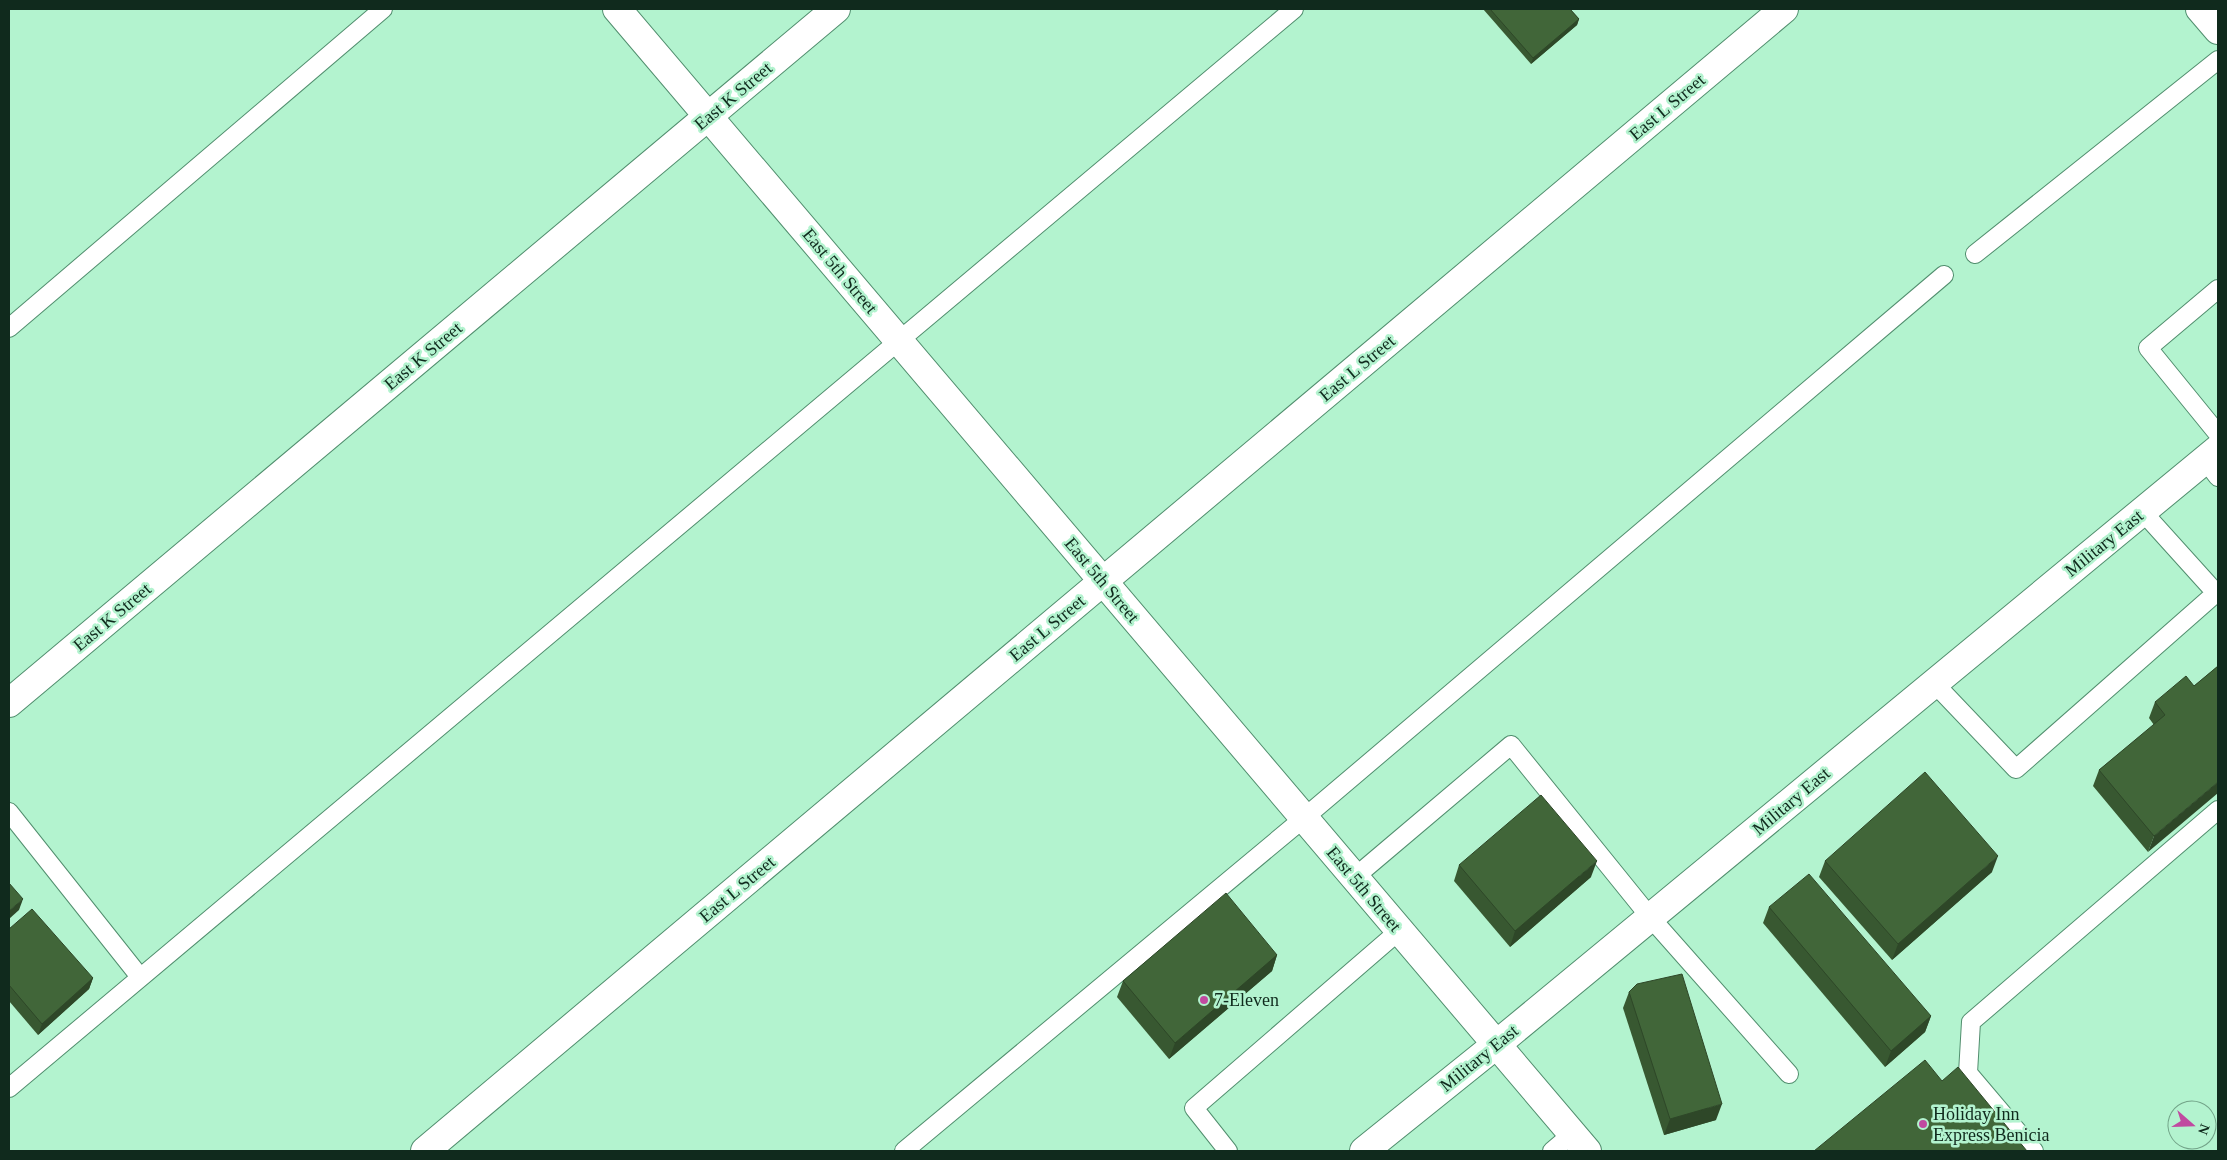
<svg xmlns="http://www.w3.org/2000/svg" width="2227" height="1160" font-family="Georgia,serif">
<style>
.lines{fill:none;stroke-linecap:round;stroke-linejoin:round}
.lane-casing{stroke:#518e6e;stroke-width:20}
.street-casing{stroke:#518e6e;stroke-width:30}
.secondary-casing{stroke:#518e6e;stroke-width:30}
.lane{stroke:#fff;stroke-width:18}
.street{stroke:#fff;stroke-width:28}
.secondary{stroke:#fff;stroke-width:28}
.wall{fill:#385831}
.shaded-wall{fill:#2e4728}
.building{fill:#416639;stroke:#2e4728}
.poi-dot{fill:#c04aa0;stroke:#b3f3cf;stroke-width:2}
.labels{text-anchor:middle;stroke-width:5;stroke-linejoin:round;paint-order:stroke}
.street-label{font-size:18px;fill:#102a1d;stroke:#b3f3cf}
.poi-label{font-size:18px;fill:#102a1d;stroke:#b3f3cf;text-anchor:start}
</style>
<rect width="100%" height="100%" fill="#b3f3cf"/>
<g class="lines">
<defs>
<g id="lane">
<polyline points="1975,254 2218,60"/>
<polyline points="2218,289 2148,348 2218,434"/>
<polyline points="9,328 383,9"/>
<polyline points="2205,460 2218,477"/>
<polyline points="1934,683 2016,769 2216,593 2142,511"/>
<polyline points="9,812 140,977"/>
<polyline points="1355,877 1511,745 1650,917 1789,1074"/>
<polyline points="9,1088 1294,9"/>
<polyline points="904,1151 1304,818 1944,275"/>
<polyline points="1228,1151 1194,1108 1400,930"/>
<polyline points="1552,1151 1572,1134"/>
<polyline points="2034,1151 1968,1073 1971,1022 2218,810"/>
</g>
<g id="street">
<polyline points="2200,9 2218,30"/>
<polyline points="9,703 836,9"/>
<polyline points="425,1151 1784,9"/>
</g>
<g id="secondary">
<polyline points="617,9 1587,1151"/>
<polyline points="1364,1151 1497,1044 2218,449"/>
</g>
</defs>
<use href="#lane" class="lane-casing"/>
<use href="#street" class="street-casing"/>
<use href="#secondary" class="secondary-casing"/>
<use href="#lane" class="lane"/>
<use href="#street" class="street"/>
<use href="#secondary" class="secondary"/>
</g>
<g class="wall">
<polygon points="1483,9 1570,9 1579,19 1577,25 1531,64"/>
<polygon points="2218,666 2148,852 2093,786 2099,770 2154,725 2149,718 2155,702 2194,686"/>
<polygon points="1825,861 1992,872 1892,960 1819,877"/>
<polygon points="1459,865 1591,877 1510,947 1454,881"/>
<polygon points="1769,907 1931,1016 1925,1032 1885,1067 1763,923"/>
<polygon points="9,929 93,978 89,989 38,1035 9,1001"/>
<polygon points="1277,955 1272,971 1169,1059 1117,997 1123,981"/>
<polygon points="1629,992 1716,1120 1664,1135 1623,1008"/>
</g>
<g class="shaded-wall">
<polygon points="1579,19 1577,25 1531,64 1533,58"/>
<polygon points="2218,782 2218,793 2148,852 2154,836"/>
<polygon points="1998,856 1992,872 1892,960 1898,944"/>
<polygon points="1597,861 1591,877 1510,947 1515,931"/>
<polygon points="23,899 19,910 9,919 9,911"/>
<polygon points="1277,955 1272,971 1169,1059 1175,1043"/>
<polygon points="93,978 89,989 38,1035 42,1024"/>
<polygon points="1931,1016 1925,1032 1885,1067 1891,1051"/>
<polygon points="1722,1104 1716,1120 1664,1135 1670,1119"/>
</g>
<g class="building">
<polygon points="1490,9 1570,9 1579,19 1533,58"/>
<polygon points="2218,666 2218,782 2154,836 2099,770 2165,715 2155,702 2186,676 2194,686"/>
<polygon points="1925,772 1998,856 1898,944 1825,861"/>
<polygon points="1541,795 1597,861 1515,931 1459,865"/>
<polygon points="1809,874 1931,1016 1891,1051 1769,907"/>
<polygon points="9,883 23,899 9,911"/>
<polygon points="1226,893 1277,955 1175,1043 1123,981"/>
<polygon points="32,909 93,978 42,1024 9,985 9,929"/>
<polygon points="1682,974 1722,1104 1670,1119 1629,992 1637,984"/>
<polygon points="1925,1060 1942,1081 1958,1067 2027,1151 1814,1151"/>
</g>
<g class="poi-dot">
<circle cx="1204" cy="1000" r="5"/>
<circle cx="1923" cy="1124" r="5"/>
</g>
<g class="labels">
<g class="street-label">
<text transform="translate(733 96) rotate(-40)" y="6">East K Street</text>
<text transform="translate(1667 107) rotate(-40)" y="6">East L Street</text>
<text transform="translate(840 271) rotate(50)" y="6">East 5th Street</text>
<text transform="translate(423 356) rotate(-40)" y="6">East K Street</text>
<text transform="translate(1357 368) rotate(-40)" y="6">East L Street</text>
<text transform="translate(2104 543) rotate(-39)" y="6">Military East</text>
<text transform="translate(1102 580) rotate(50)" y="6">East 5th Street</text>
<text transform="translate(112 617) rotate(-40)" y="6">East K Street</text>
<text transform="translate(1047 628) rotate(-40)" y="6">East L Street</text>
<text transform="translate(1791 801) rotate(-40)" y="6">Military East</text>
<text transform="translate(737 889) rotate(-40)" y="6">East L Street</text>
<text transform="translate(1364 889) rotate(50)" y="6">East 5th Street</text>
<text transform="translate(1479 1058) rotate(-39)" y="6">Military East</text>
</g>
<g class="poi-label">
<text x="1214" y="1006">7-Eleven</text>
<text x="1933" y="1120">Holiday Inn<tspan x="1933" dy="21">Express Benicia</tspan></text>
</g>
</g>
<rect width="2227" height="1160" fill="none" stroke="#102a1d" stroke-width="20"/>
<g transform="translate(2192 1125) rotate(110)"><circle r="24" fill="#b3f3cf" stroke="#72a388"/>
<path d="M0-4L9 19L0 12L-9 19Z" fill="#c04aa0"/>
<text y="-8" font-size="14" font-weight="bold" text-anchor="middle" fill="#102a1d">N</text>
</g>
</svg>
